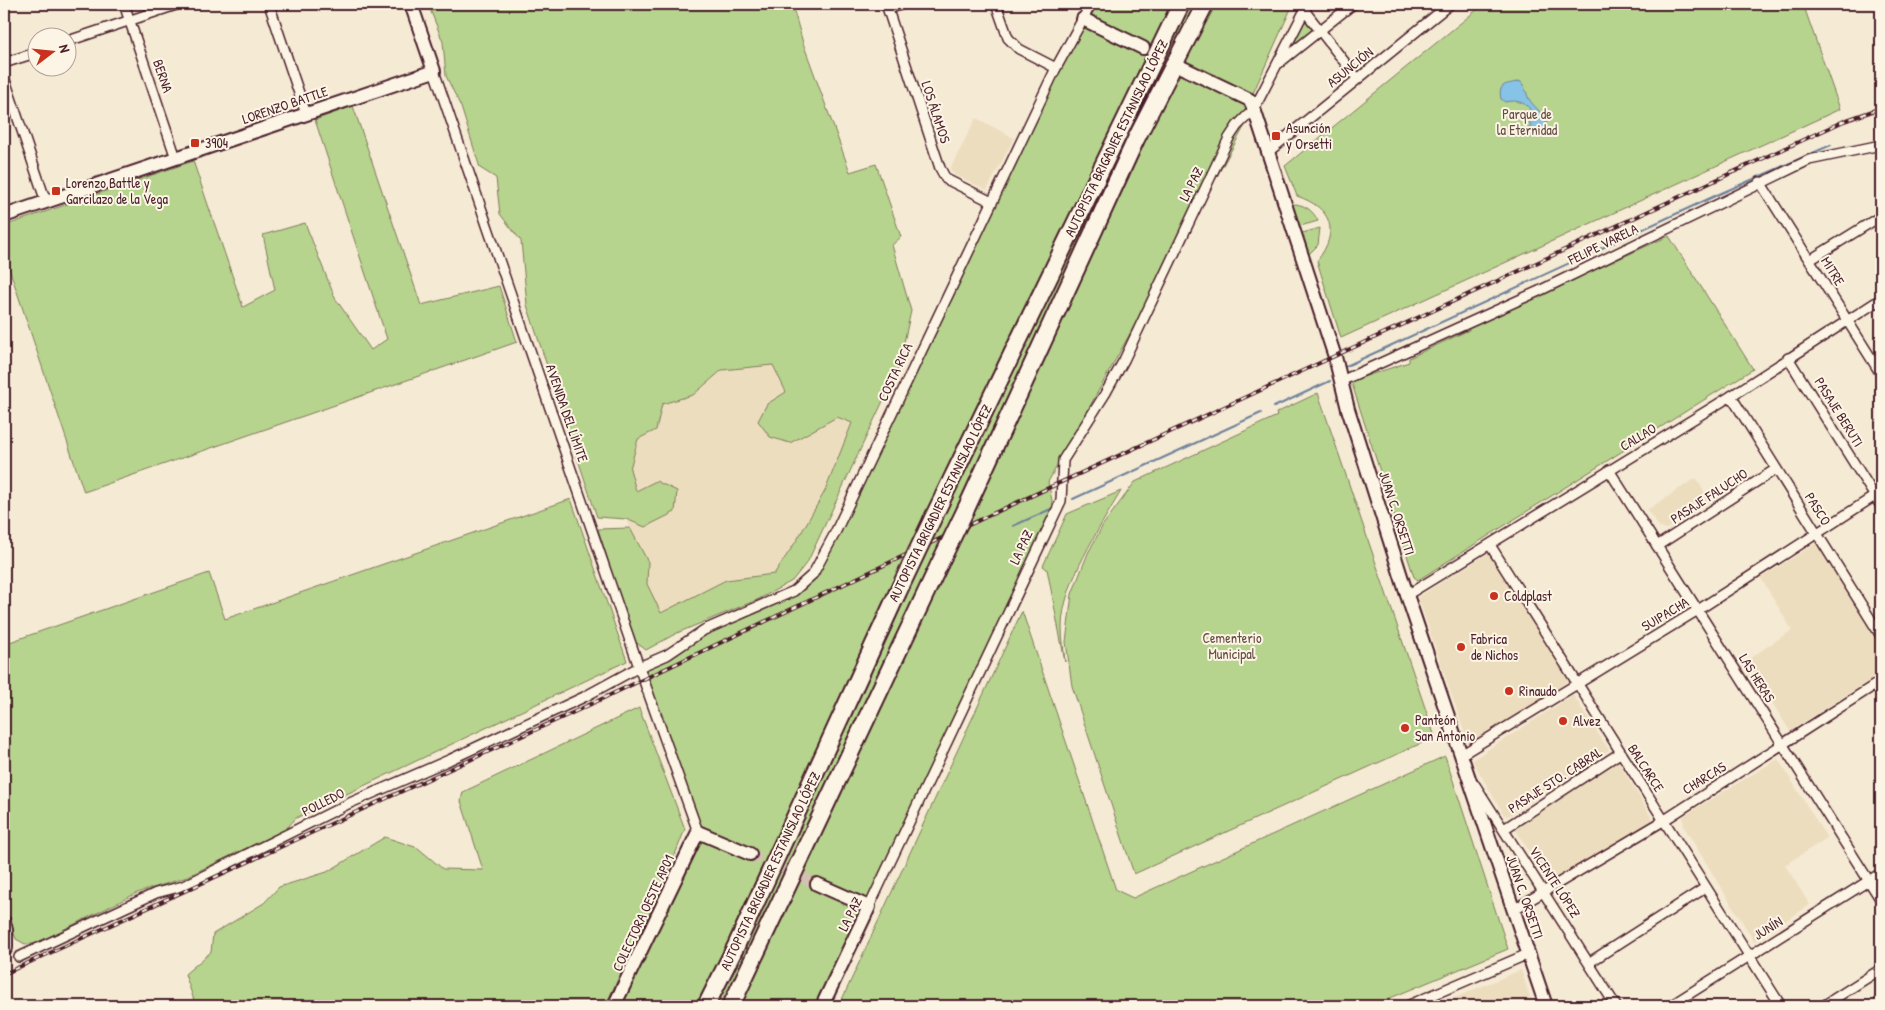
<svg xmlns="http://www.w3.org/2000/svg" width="1885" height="1010" font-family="'Patrick Hand',sans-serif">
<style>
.built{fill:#edddbf}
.green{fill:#b6d48d;stroke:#807a5c}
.water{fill:#86c3e6;stroke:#6e819b}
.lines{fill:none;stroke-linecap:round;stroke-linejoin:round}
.stream{stroke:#6e819b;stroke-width:2}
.secondary-tunnel{stroke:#d3c1b2;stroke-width:12;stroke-dasharray:12 6;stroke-linecap:butt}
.street-casing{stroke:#4a1f2b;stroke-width:12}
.secondary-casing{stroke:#4a1f2b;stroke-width:16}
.highway-casing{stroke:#4a1f2b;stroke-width:20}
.street{stroke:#fcf5e5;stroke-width:9}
.secondary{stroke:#fcf5e5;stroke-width:12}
.highway{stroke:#fcf5e5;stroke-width:16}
.rail-casing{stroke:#4a1f2b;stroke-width:4}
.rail{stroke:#fcf5e5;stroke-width:2;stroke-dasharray:5.5;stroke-linecap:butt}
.highway-bridge-casing{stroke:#4a1f2b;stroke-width:20;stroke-linecap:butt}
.highway-bridge{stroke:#fcf5e5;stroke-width:16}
.poi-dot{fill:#c8321e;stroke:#fcf5e5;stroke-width:2}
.labels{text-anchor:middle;stroke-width:4;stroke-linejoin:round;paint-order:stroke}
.street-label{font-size:14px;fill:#4a1f2b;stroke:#fcf5e5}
.park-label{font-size:14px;fill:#654c44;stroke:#fcf5e5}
.poi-label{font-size:14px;fill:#4a1f2b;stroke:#fcf5e5;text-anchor:start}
</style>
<rect width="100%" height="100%" fill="#f5ead4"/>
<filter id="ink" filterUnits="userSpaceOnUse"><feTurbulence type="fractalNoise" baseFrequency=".02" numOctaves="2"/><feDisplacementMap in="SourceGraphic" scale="10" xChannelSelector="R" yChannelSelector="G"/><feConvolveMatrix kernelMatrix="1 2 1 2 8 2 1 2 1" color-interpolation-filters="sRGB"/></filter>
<g filter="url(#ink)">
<g class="built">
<polygon points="976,118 1014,138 987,190 955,175 950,169"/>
<polygon points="773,365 786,392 767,404 790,443 837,417 852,423 825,491 797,540 774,574 726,580 661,613 647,584 647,562 626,519 645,527 630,469 638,439 656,430 662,404 693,395 722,370"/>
<polygon points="1696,478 1710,501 1666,529 1660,528 1647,510"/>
<polygon points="1816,543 1881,644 1881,673 1790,731 1746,661 1792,630 1761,578"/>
<polygon points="1490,552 1570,680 1469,746 1418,597"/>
<polygon points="1573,695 1609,750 1508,816 1504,815 1472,760"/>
<polygon points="1778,759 1827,838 1785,865 1810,905 1754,941 1684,827 1683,816"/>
<polygon points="1618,761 1653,820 1550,884 1515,829"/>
<polygon points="1521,970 1533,1006 1435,1006"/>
</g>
<g class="green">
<polygon points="428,4 792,4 803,43 850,172 876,164 901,237 892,245 911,311 898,369 808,561 792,581 759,599 677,633 646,650 633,640 598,529 630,528 648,562 647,584 661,613 726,580 774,574 797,540 825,491 852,423 837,417 790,443 770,437 758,421 767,404 786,392 773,365 722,370 693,395 662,404 656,430 638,439 630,469 636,491 656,481 677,491 675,512 645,527 626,519 597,517 527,305 521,241 500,214 496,178 480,168 461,107 446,76 443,42"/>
<polygon points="1091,4 1293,4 1250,100 1254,109 1048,482 1053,505 1043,535 822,1006 614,1006 698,832 639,667 794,591 813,574"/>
<path d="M1484,4h319l37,105 -499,229 -24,-77c23,-30 15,-53 -20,-65l-12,-30z"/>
<polygon points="1303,21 1306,21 1312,29 1311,33 1298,43 1295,42"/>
<polygon points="353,106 421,305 499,286 517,342 84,492 4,253 4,226 193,161 243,307 275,290 263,235 305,223 335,298 371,350 387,339 315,120"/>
<path d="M1296,204c11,2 17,7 22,17l-21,6 -7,-22z"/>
<polygon points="1320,228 1318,245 1307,256 1299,234"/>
<polygon points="1669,236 1753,369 1418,580 1414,577 1351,381 1409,362 1409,358 1469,330 1468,327"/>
<polygon points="1318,393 1435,737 1134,874 1072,686 1066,642 1072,594 1088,553 1103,525 1135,482 1277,416 1276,413"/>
<path d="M1121,491c-21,36 -59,94 -59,136 0,11 2,23 3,35l-18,-93 -4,-3 24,-52z"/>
<polygon points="571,499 627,661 296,818 286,829 184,878 137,893 35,944 25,944 16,939 4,904 4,644 209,573 225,619"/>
<polygon points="1022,611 1116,890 1133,898 1445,756 1508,949 1371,1006 839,1006"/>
<polygon points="639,708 685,829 662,888 605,1006 196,1006 185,974 211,952 213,934 264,903 279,887 327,872 385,837 418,848 443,869 483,870 461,801 463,792"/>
</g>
<path class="water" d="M1520,81c5,5 6,12 9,18 8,13 26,20 13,36l-16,3 -1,-8 6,-3 -3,-12 2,-6c-7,-8 -15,-9 -25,-7l-4,-3c-4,-18 9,-14 19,-18z"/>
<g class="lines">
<g class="stream">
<polyline points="1344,367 1717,195 1831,145"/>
<polyline points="1274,407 1330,381"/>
<polyline points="1073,499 1261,413"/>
<polyline points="1013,526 1051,509"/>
</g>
<polyline class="secondary-tunnel" points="750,854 817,884"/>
<defs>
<g id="street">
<polyline points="124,4 176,158"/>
<polyline points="269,4 306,114"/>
<polyline points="886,4 940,168 946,179 992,202"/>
<polyline points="996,4 1008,38 1019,49 1056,68"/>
<polyline points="888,9 903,4"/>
<polyline points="1304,10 1357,78"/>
<polyline points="68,41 179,4"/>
<polyline points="4,63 38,52"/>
<polyline points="1279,63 1353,4"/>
<polyline points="434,71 639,667 698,832"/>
<polyline points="4,77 46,202"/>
<polyline points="1268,152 1450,4"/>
<polyline points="1760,182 1881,374"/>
<polyline points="1810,260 1881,216"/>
<polyline points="1788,358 1881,506"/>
<polyline points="1341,381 1539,291 1809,160 1881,145"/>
<polyline points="1731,396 1881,636"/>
<polyline points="1609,470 1881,900"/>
<polyline points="1490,545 1781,1006"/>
<polyline points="1657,546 1776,469"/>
<polyline points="1407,595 1731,396 1881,299"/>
<polyline points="1461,755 1698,610 1881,492"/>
<polyline points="1475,785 1616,1006"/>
<polyline points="1504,829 1620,753"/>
<polyline points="869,907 1061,501 1063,460 1105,394 1124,360 1229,138 1237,126 1254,109 1308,4"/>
<polyline points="1513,910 1663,821 1881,681"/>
<polyline points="19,957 156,893 183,886 350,803 449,760 584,697 639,667 667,655 704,630 794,591 813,574 834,535 1056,68 1091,4"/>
<polyline points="1590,962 1705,888"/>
<polyline points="1407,1006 1528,954"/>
<polyline points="1670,1006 1881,873"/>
<polyline points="1823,1006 1881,969"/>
</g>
<g id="secondary">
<polyline points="1083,19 1143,48"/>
<polyline points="1181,67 1250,100 1254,109 1335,357 1348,409 1407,595 1546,1006"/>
<polyline points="4,216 434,71 411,4"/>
<polyline points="817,884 869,907 822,1006"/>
<polyline points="4,922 6,930 6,948"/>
<polyline points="614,1006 698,832 750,854"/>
</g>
<g id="highway">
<polyline points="966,509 1136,139 1205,4"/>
<polyline points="932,520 1181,4"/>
<polyline points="706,1006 736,946 897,594"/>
<polyline points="731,1006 939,565"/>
</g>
</defs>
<use href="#street" class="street-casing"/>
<use href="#secondary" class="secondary-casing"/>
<use href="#highway" class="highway-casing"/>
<use href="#street" class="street"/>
<use href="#secondary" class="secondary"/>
<use href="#highway" class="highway"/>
<defs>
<polyline id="rail" points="4,974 572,713 990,515 1844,121 1881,108"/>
</defs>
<use href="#rail" class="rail-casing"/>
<use href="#rail" class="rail"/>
<defs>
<g id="highway-bridge">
<polyline points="939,565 966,509"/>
<polyline points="897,594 932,520"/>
</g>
</defs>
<use href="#highway-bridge" class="highway-bridge-casing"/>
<use href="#highway-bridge" class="highway-bridge"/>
</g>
</g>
<g class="poi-dot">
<rect x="1271" y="131" width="10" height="10" rx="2.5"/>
<rect x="190" y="138" width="10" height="10" rx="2.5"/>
<rect x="51" y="186" width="10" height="10" rx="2.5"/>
<circle cx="1494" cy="596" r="5"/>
<circle cx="1461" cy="647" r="5"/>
<circle cx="1509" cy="691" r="5"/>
<circle cx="1563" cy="721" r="5"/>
<circle cx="1405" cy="728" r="5"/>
</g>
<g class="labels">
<g class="street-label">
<text transform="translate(1350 67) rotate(-39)" y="5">ASUNCIÓN</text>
<text transform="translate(163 76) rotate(71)" y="5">BERNA</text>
<text transform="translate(285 105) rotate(-19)" y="5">LORENZO BATTLE</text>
<text transform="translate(936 112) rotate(72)" y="5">LOS ÁLAMOS</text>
<text transform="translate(1116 138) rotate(-64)" y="5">AUTOPISTA BRIGADIER ESTANISLAO LÓPEZ</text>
<text transform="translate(1191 184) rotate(-64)" y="5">LA PAZ</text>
<text transform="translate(1603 244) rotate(-26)" y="5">FELIPE VARELA</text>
<text transform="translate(1833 271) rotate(58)" y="5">MITRE</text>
<text transform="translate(895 372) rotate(-65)" y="5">COSTA RICA</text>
<text transform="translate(1839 412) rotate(58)" y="5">PASAJE BERUTI</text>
<text transform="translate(567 413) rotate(71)" y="5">AVENIDA DEL LÍMITE</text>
<text transform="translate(1638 437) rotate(-31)" y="5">CALLAO</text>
<text transform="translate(1709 496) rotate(-33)" y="5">PASAJE FALUCHO</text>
<text transform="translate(940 503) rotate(-64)" y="5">AUTOPISTA BRIGADIER ESTANISLAO LÓPEZ</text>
<text transform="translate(1818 509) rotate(58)" y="5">PASCO</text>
<text transform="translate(1397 513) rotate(72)" y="5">JUAN C. ORSETTI</text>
<text transform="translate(1021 547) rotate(-65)" y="5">LA PAZ</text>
<text transform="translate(1665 614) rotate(-31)" y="5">SUIPACHA</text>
<text transform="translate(1757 678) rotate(58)" y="5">LAS HERAS</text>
<text transform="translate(1646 768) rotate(57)" y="5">BALCARCE</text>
<text transform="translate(1704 778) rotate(-32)" y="5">CHARCAS</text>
<text transform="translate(1555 780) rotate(-33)" y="5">PASAJE STO. CABRAL</text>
<text transform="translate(323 802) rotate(-27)" y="5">POLLEDO</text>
<text transform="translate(770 871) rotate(-65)" y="5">AUTOPISTA BRIGADIER ESTANISLAO LÓPEZ</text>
<text transform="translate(1555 882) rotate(57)" y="5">VICENTE LÓPEZ</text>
<text transform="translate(1525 897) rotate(71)" y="5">JUAN C. ORSETTI</text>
<text transform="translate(643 913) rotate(-65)" y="5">COLECTORA OESTE AP01</text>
<text transform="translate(850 914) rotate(-64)" y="5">LA PAZ</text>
<text transform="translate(1768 928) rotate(-32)" y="5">JUNÍN</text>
</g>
<g class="park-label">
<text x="1527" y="119">Parque de<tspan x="1527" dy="16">la Eternidad</tspan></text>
<text x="1232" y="643">Cementerio<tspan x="1232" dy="16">Municipal</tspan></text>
</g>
<g class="poi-label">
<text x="1286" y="133">Asunción<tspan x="1286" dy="16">y Orsetti</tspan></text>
<text x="205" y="148">3904</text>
<text x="66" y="188">Lorenzo Battle y<tspan x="66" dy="16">Garcilazo de la Vega</tspan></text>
<text x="1504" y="601">Coldplast</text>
<text x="1471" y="644">Fabrica<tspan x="1471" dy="16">de Nichos</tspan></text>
<text x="1519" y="696">Rinaudo</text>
<text x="1415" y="725">Panteón<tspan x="1415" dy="16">San Antonio</tspan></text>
<text x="1573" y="726">Alvez</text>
</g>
</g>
<rect width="1885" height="1010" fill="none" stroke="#fcf5e5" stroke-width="20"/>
<rect x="10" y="10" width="1865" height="990" fill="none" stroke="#4a1f2b" stroke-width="2" filter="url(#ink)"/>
<g transform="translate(52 52) rotate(74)"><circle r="24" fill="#fcf5e5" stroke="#b59f9b"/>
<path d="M0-4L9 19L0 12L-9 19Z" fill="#c8321e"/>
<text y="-8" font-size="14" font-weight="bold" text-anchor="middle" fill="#4a1f2b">N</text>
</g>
</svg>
